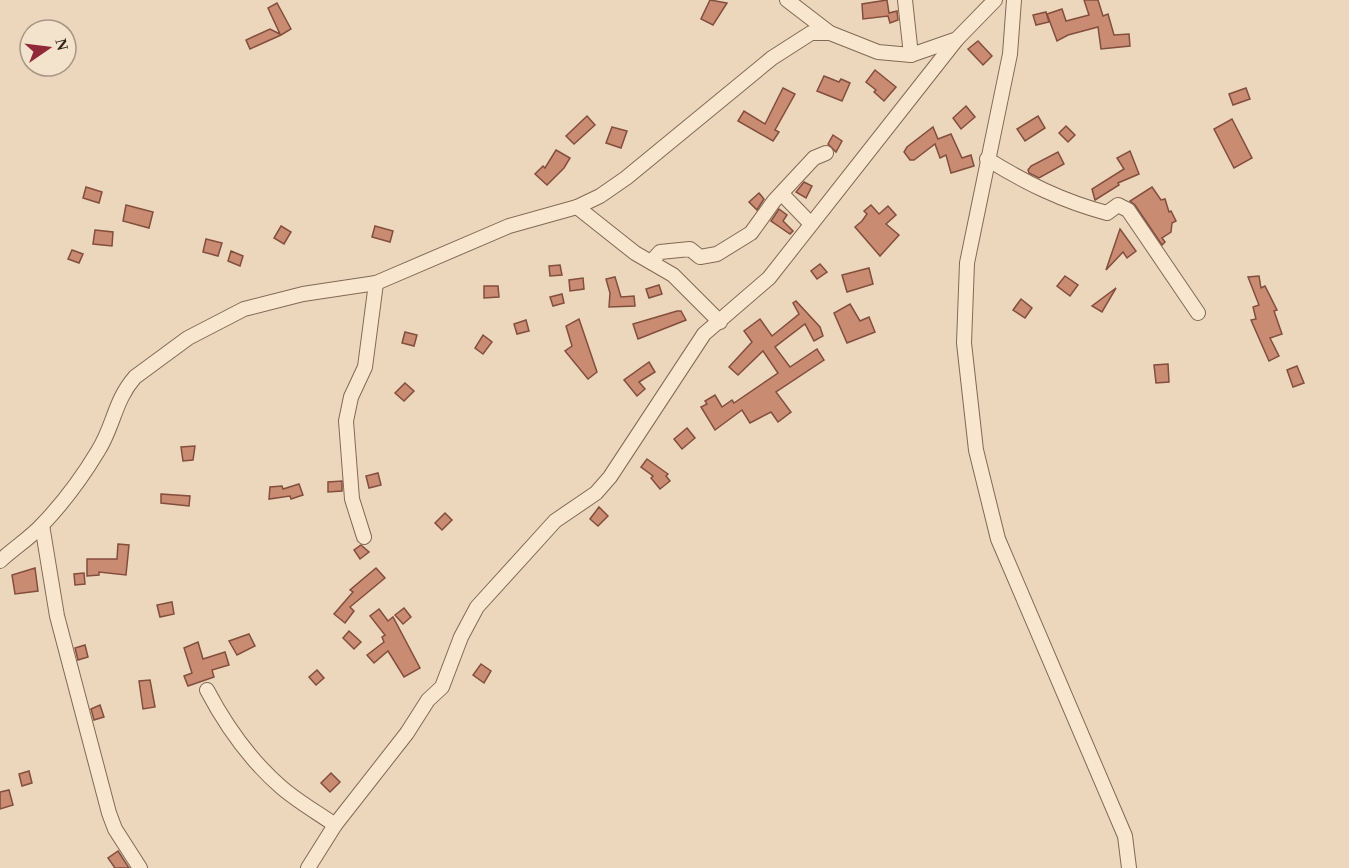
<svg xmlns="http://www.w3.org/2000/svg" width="1349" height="868" font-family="Georgia,serif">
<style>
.building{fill:#ca8b73;stroke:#824e3d;stroke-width:1.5}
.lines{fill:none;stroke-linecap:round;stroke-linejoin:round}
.minor-casing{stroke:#836856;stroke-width:16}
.minor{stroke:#f8e6cf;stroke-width:14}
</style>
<rect width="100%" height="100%" fill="#ecd7bc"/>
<g class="building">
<polygon points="710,0 727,3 713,25 701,19"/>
<polygon points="887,0 889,13 897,11 898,20 890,23 888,16 863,19 862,4"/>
<polygon points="1084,0 1098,0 1103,16 1108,14 1114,35 1129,34 1130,46 1101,49 1098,27 1068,35 1057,41 1047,14 1062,9 1066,21 1089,15"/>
<polygon points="277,3 291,29 281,35 250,49 246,40 270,29 280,34 268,8"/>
<polygon points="1046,12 1049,22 1036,25 1033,15"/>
<polygon points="978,41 992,56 983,65 968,49"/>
<polygon points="875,70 896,87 884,101 874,92 876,90 866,82"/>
<polygon points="824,76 839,82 841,79 850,83 842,101 817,91"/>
<polygon points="783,88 795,94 775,130 779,132 773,141 738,121 744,111 765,124"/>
<polygon points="1246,88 1250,99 1233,105 1229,94"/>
<polygon points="966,106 975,117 961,129 953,118"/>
<polygon points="587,116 595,125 574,144 566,136"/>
<polygon points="1038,116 1045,128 1025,141 1017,129"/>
<polygon points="1232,119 1252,158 1234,168 1214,129"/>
<polygon points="1066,126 1075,135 1068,142 1059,133"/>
<polygon points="612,127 627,131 621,148 606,143"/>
<polygon points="933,127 938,139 951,134 962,158 971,155 974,166 951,173 946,155 940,158 935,144 914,160 910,160 904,152 907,147"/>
<polygon points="833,135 842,141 836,152 828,144"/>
<polygon points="556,150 570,158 564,168 547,185 535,174 543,166 545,168"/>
<polygon points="1130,151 1139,174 1118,183 1119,185 1095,200 1092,189 1124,169 1117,158"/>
<polygon points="1058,152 1064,164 1039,178 1029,173 1028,170 1031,166"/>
<polygon points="804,182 812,186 806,198 796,192"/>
<polygon points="86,187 102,192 99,203 83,198"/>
<polygon points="1152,187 1161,200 1165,199 1169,212 1171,211 1176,221 1172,223 1171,232 1162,238 1165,242 1162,245 1135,205 1130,201"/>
<polygon points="759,193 764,199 757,210 749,202"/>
<polygon points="126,205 153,212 149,228 123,221"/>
<polygon points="871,205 879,214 888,206 896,215 886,224 899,235 880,256 855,227 862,221 867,214 864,211"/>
<polygon points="779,209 787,215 783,221 793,231 790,234 771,221"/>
<polygon points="281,226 291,232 284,244 274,238"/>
<polygon points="375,226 393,231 390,242 372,237"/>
<polygon points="1120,229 1136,251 1127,258 1123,252 1106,270"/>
<polygon points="95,230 113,232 112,246 93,244"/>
<polygon points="206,239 222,243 218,256 203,252"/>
<polygon points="72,250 83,254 79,263 68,259"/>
<polygon points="231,251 243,256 240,266 228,261"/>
<polygon points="820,264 827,272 817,279 811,271"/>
<polygon points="560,265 562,275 550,276 549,266"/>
<polygon points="869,268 873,284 847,292 842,275"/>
<polygon points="1065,276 1078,285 1070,296 1057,286"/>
<polygon points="1259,276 1261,288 1265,286 1277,310 1274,311 1282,334 1270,338 1279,356 1269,361 1251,320 1256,319 1253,307 1259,305 1248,277"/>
<polygon points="615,277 621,297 634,296 635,306 609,307 610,293 606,279"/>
<polygon points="583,278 584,289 570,291 569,280"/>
<polygon points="659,285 662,294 649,298 646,289"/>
<polygon points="484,286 498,286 499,297 484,298"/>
<polygon points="1116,288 1102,312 1092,306"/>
<polygon points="562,294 564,303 553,306 550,297"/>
<polygon points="1021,299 1032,308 1025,318 1013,310"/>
<polygon points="796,301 820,327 823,336 814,341 805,324 775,347 790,367 817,349 824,360 776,392 791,412 778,422 771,412 750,423 742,410 715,430 701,407 707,404 705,401 715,395 722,407 732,400 734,403 778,373 763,351 738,375 729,367 752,342 744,331 760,319 772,336 799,314 793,303"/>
<polygon points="850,304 860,321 869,317 875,332 847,343 834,313"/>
<polygon points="677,311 681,311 686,320 638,339 633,324"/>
<polygon points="579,319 597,372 588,379 565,351 572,346 566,326"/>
<polygon points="526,320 529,331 517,334 514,324"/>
<polygon points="405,332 417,335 414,346 402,343"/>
<polygon points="483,335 492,342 483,354 475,348"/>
<polygon points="649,362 655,372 639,382 645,389 637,396 624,380"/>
<polygon points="1168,364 1169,382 1156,383 1154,365"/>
<polygon points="1297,366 1304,383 1293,387 1287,370"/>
<polygon points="405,383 414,391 404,401 395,393"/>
<polygon points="687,428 695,438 682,449 674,439"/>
<polygon points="195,446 193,460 183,461 181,447"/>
<polygon points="647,459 668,474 666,476 670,481 660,489 651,478 653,476 641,467"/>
<polygon points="378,473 381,485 369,488 366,476"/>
<polygon points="342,481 342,491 328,492 328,482"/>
<polygon points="299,484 303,495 291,499 290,496 269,499 270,487 282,486 283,489"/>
<polygon points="161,494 190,496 189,506 161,503"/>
<polygon points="599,507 608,516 598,526 590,519"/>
<polygon points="445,513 452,520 442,530 435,523"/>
<polygon points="118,544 129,545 126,575 99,572 99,575 87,576 87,559 117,559"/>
<polygon points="361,545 369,552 360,559 354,550"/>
<polygon points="35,568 38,591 15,594 12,575"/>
<polygon points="376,568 385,578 350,607 354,611 345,623 334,614 353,592 350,590"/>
<polygon points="84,573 85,584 75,585 74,574"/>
<polygon points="172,602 174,614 160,617 157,605"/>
<polygon points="404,608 411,617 403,624 395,615"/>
<polygon points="379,609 388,621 393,617 420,668 404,677 388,651 374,663 367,655 384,642 382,637 385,635 370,616"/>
<polygon points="349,631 361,642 354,649 343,638"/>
<polygon points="249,634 255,646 237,655 229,641"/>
<polygon points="198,642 203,659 225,652 229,665 212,670 214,677 188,686 184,676 192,673 184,648"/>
<polygon points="85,645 88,657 78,660 75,648"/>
<polygon points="481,664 491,671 484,683 473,675"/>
<polygon points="317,670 324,678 316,685 309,677"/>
<polygon points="150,680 155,707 143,709 139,681"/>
<polygon points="100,705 104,717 94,720 91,709"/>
<polygon points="29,771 32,783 22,786 19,774"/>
<polygon points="331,773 340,782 330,792 321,783"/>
<polygon points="9,790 13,805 0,809 0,792"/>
<polygon points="118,851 129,868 115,868 108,858"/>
</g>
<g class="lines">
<defs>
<g id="minor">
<polyline points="787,0 830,33"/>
<polyline points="905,0 911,55"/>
<polyline points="1014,0 1010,54 967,263 964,343 976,450 998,539 1125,836 1129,868"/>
<path d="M987,159c39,24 75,42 120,54l11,-8 10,5 70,103"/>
<polyline points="783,195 811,224"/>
<polyline points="577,207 635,253 673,275 720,322"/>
<polyline points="651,262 660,252 690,249 700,257 717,254 751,233 774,201 814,158 826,153"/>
<polyline points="42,525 57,616 109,813 115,829 140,868"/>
<polyline points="364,537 352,499 346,421 351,397 365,367 376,283"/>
<path d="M0,561c14,-13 30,-23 42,-36 21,-22 41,-49 56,-74 16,-25 16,-50 37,-74l53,-39 56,-29 59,-15 73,-11 133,-57 68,-19 23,-11 26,-18 146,-120 39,-25h19l48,19 33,3 46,-16 38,-39"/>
<path d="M207,690c19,36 43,70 74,97 16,14 37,26 54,38"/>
<polyline points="308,868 335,825 407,733 428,700 442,687 461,637 477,607 555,521 596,493 610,477 704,334 769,278 957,39"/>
</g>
</defs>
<use href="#minor" class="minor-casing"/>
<use href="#minor" class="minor"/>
</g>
<g transform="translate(48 48) rotate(76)"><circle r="28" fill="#f4e3cc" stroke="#a79685" stroke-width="1.5"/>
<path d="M0-4.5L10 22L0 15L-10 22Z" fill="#912837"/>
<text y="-9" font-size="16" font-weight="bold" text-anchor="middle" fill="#33231b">N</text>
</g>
</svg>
